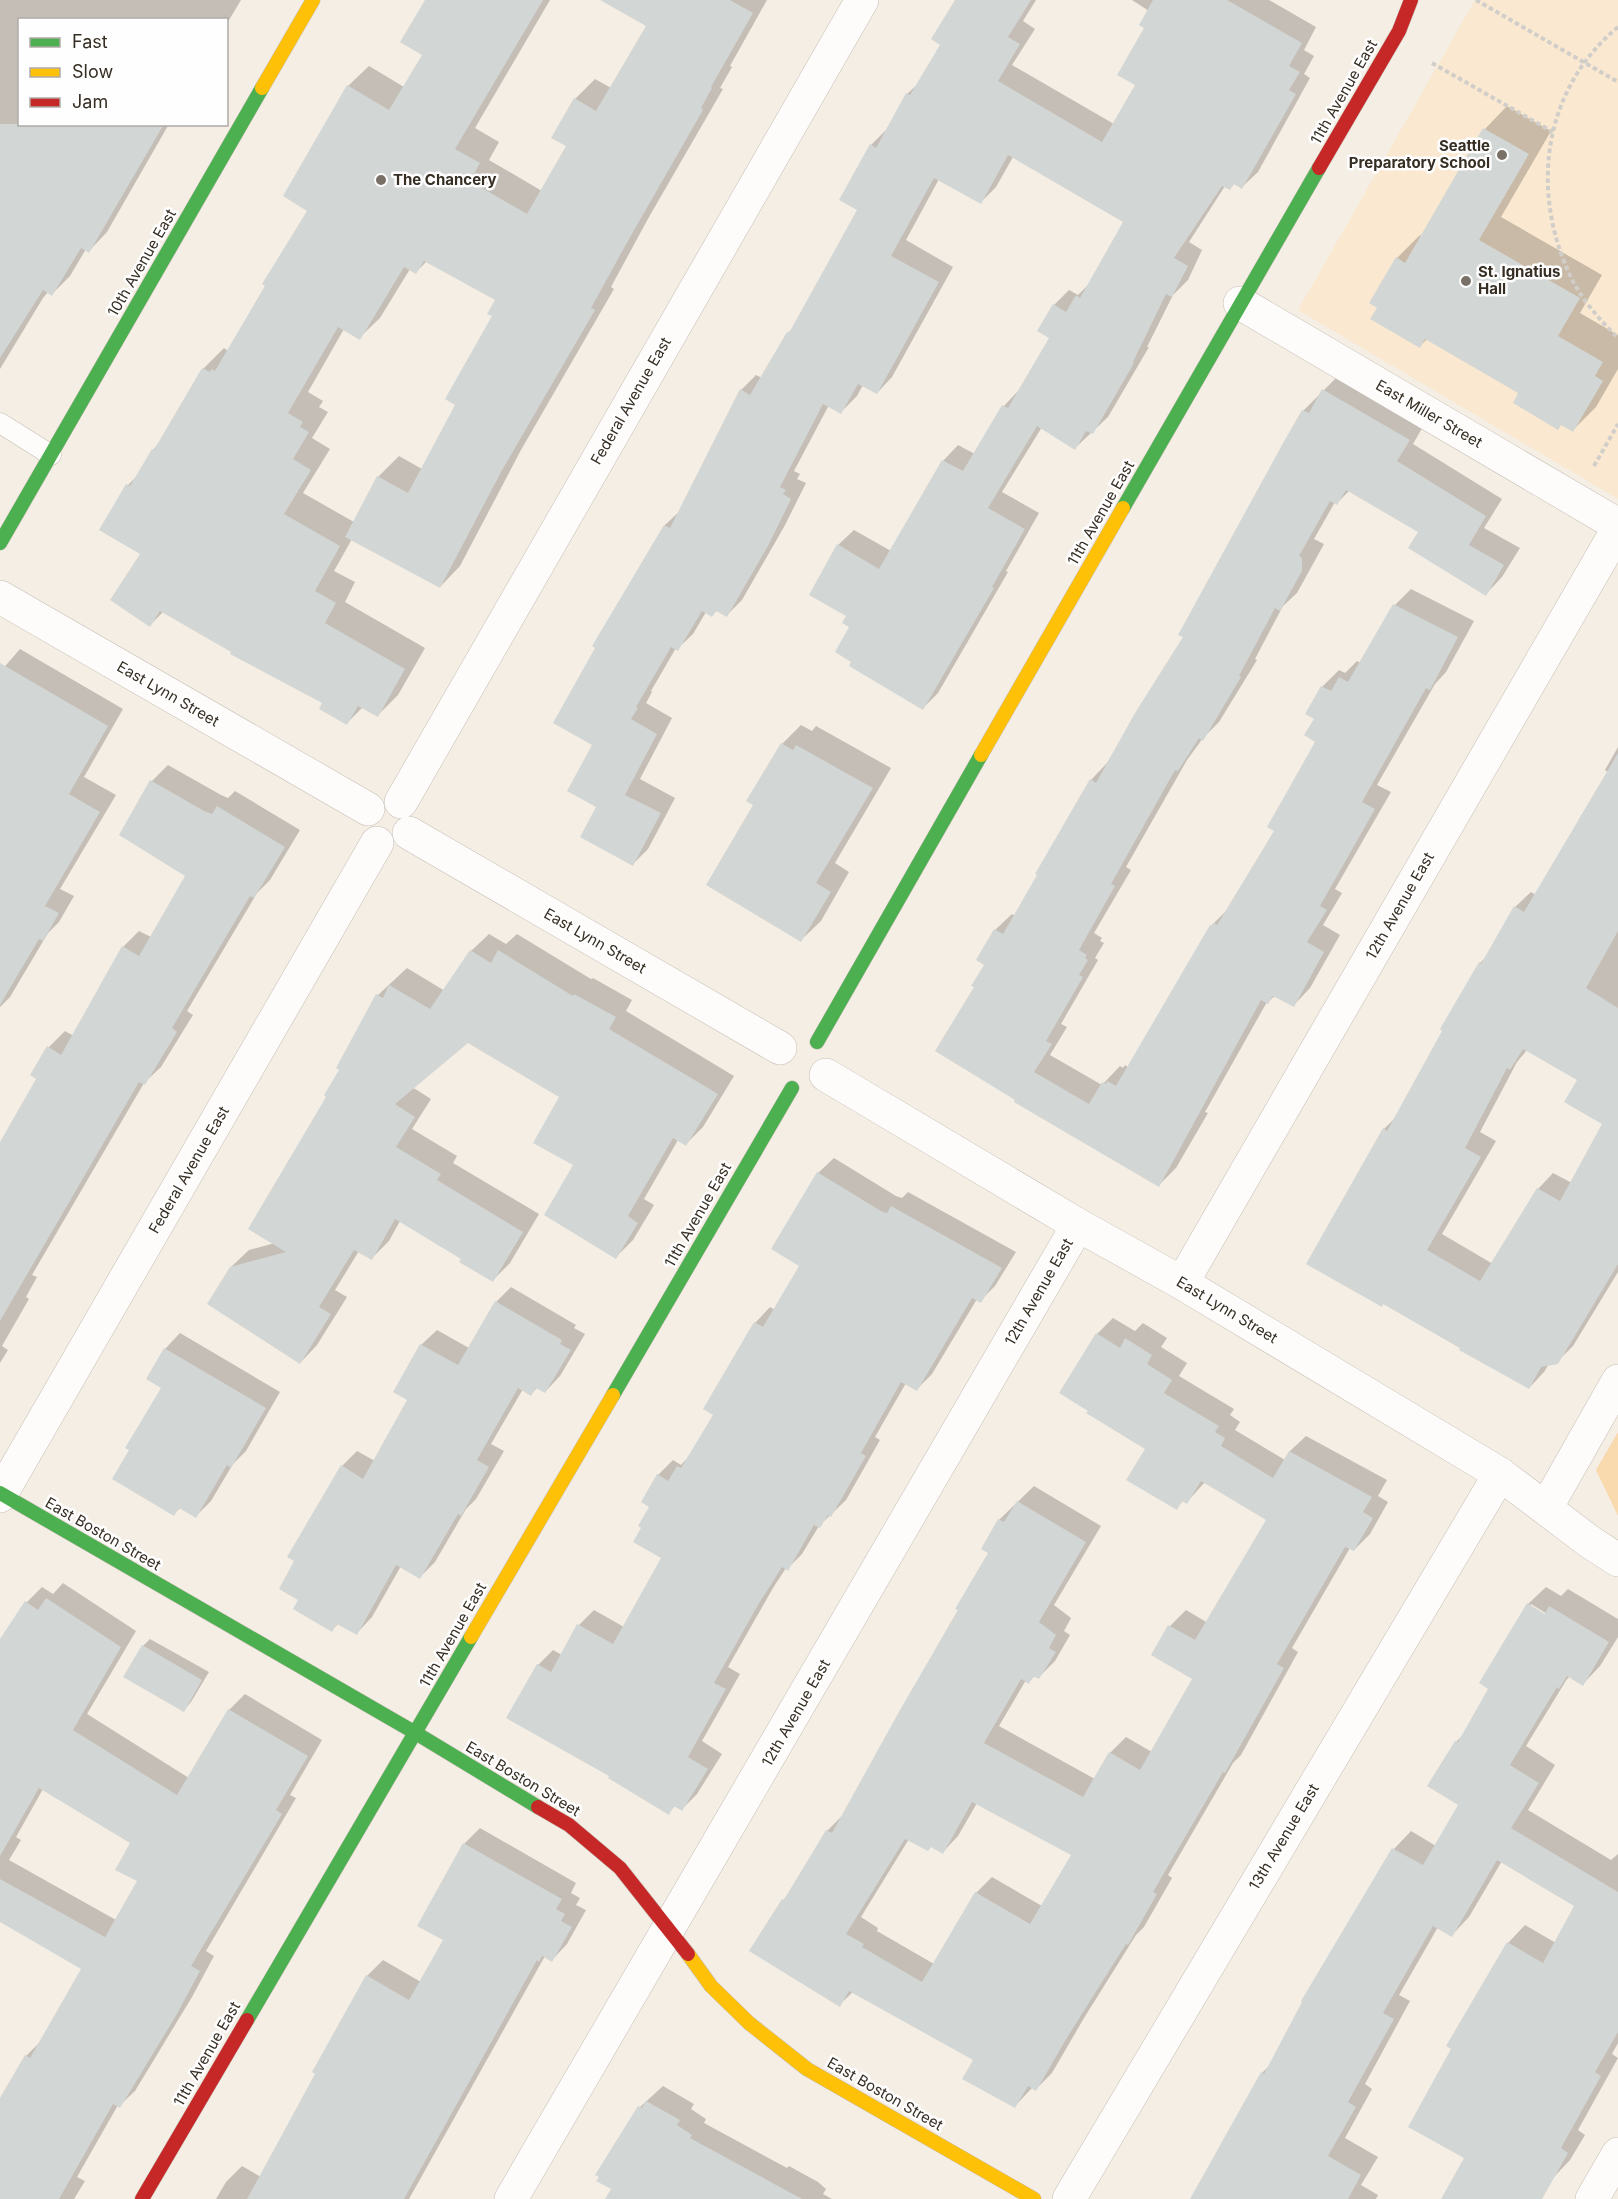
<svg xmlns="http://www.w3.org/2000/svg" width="1618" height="2199" font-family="Inter,sans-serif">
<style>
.built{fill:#fae9d0}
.green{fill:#f8daae}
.shadow{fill:#0003;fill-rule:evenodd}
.building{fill:#d2d6d5;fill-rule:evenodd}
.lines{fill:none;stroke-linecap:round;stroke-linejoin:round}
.lane-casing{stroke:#c5beb5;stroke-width:21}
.street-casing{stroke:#c5beb5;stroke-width:34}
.fast-casing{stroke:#c5beb5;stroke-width:15}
.slow-casing{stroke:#c5beb5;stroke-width:15}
.jam-casing{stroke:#c5beb5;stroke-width:15}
.path{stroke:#d1ceca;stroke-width:4;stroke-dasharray:4.5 3;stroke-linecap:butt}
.lane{stroke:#fefcfb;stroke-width:20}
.street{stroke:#fefcfb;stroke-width:33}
.fast{stroke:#4caf50;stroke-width:14}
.slow{stroke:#ffc107;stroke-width:14}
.jam{stroke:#c62828;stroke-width:14}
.poi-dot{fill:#797167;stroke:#fefefe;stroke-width:2}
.labels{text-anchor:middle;stroke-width:5;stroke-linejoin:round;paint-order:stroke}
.street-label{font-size:15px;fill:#362e23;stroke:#fefefe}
.poi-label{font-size:15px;font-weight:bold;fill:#362e23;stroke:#fefefe;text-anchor:start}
</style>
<rect width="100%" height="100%" fill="#f5eee4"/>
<polygon class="built" points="1475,0 1618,0 1618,499 1298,310"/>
<polygon class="green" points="1618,1432 1618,1516 1596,1470"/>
<g class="shadow">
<polygon points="0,0 241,0 226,25 226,20 20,20 20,124 169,124 107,232 89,251 86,249 70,276 52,294 48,292 43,298 0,369"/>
<path d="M427,0h123l-75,128 24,14 -10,18 53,31 26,-45 7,-47 20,-20 16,9 37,-63 -3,-25h122l-37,66 2,1 -12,21 3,1 -74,128 -38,70 3,2 -93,161 -61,116 -20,21 -88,-48 -18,32 21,11 -10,20 80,46 -27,47 -20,20 -15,-8 -16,16 -23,-21 -160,-91 -14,14 -8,-72 -41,-23 27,-45 11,-11 14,-24 7,-8 43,-73 21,-21 4,3 81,-141 39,-124 21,-20 35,21 20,-32zM427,261l70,39 -3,16 -37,88 -35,65 -23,-13 -21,21 -24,45 -51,-29 27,-44 -18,-11 16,-26 -9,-5 4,-6 -15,-9 36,-63 15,9 21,-20 30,-49 6,3z"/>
<polygon points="965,0 1036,0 1023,21 1035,29 1012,65 1114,124 1137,84 1149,11 1132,0 1269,0 1316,27 1304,50 1314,56 1304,74 1310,78 1258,172 1242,187 1235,183 1230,188 1225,186 1189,242 1202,250 1188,280 1173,295 1147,347 1149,347 1108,417 1075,448 1042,427 1002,492 1039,513 1006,571 1008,572 938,693 923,708 854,661 851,627 838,545 854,530 891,551 943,461 958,445 975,454 1004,406 1019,390 1051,338 1054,305 1069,290 1078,295 1091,282 1125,221 1013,157 996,187 981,202 939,179 906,240 953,267 892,377 877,393 863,385 857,396 841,412 829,405 794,471 800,474 797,479 806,483 784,527 742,600 727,615 718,610 712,615 706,612 693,634 677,649 676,648 651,691 652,692 646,703 672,718 640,779 675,798 648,849 633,864 598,806 594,745 597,647 594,645 665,525 681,510 741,390 756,375 762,378 788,333 796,325 859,209 871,145 886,130 907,94 919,83"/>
<polygon points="1507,106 1551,131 1501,217 1602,275 1580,313 1618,335 1618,369 1596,407 1573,430 1520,393 1427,339 1420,346 1379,307 1397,258 1420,235 1422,237 1485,129"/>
<polygon points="1340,374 1425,423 1413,444 1502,499 1484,528 1520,548 1502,577 1486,594 1420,531 1350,490 1337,503 1335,502 1314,539 1324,544 1297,593 1283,606 1255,659 1257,660 1219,722 1203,738 1187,760 1126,867 1131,870 1094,933 1102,938 1100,941 1104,943 1095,958 1098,960 1061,1024 1067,1027 1050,1055 1102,1085 1120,1066 1123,1068 1125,1065 1129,1068 1211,926 1228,909 1276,830 1317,741 1316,718 1322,687 1339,670 1345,673 1357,661 1360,663 1395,605 1411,589 1474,621 1446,672 1435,684 1377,785 1391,792 1335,889 1342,893 1323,925 1340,935 1310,988 1294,1005 1276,995 1268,1002 1267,1002 1205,1112 1208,1113 1176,1168 1159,1185 1017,1099 976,987 986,964 995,930 1012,914 1015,916 1091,780 1107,763 1186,637 1283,445 1303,411"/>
<polygon points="20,649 123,709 84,777 116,795 60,889 74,896 59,922 48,933 10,997 0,1007 0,672"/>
<polygon points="801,725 812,731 816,726 891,768 835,863 849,872 821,921 801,940 755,805 782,744"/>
<path d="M1618,747v525l-45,74 -16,16 -8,2 -5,8 -15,16 -146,-85 1,-174 12,-12 84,-154 6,-6 29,-50 16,-15 5,3 72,-123 -3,-2zM1527,1050l52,30 25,43 -32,60 -19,-10 -15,16 -45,75 -51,-30 54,-93 -16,-9 37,-70z"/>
<polygon points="168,765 221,795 228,798 235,791 300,830 270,880 257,893 187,1011 193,1015 161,1067 144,1083 32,1275 37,1277 26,1297 29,1299 2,1346 8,1350 0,1363 0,1145 39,1078 49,1047 65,1031 74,1036 123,947 139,931 151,937 187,876 152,781"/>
<polygon points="489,934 506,944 517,934 591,979 593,978 632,1000 626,1011 734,1076 703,1127 686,1144 678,1140 644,1199 654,1205 633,1240 616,1257 576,1165 561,1097 468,1041 412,1087 431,1099 412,1129 457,1156 453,1163 539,1214 510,1263 493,1280 463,1259 400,1221 389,1241 372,1258 359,1251 335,1290 347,1297 317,1345 300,1363 231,1267 249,1250 275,1243 328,1096 341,1070 338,1068 378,995 407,968 445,991 471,951"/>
<polygon points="834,1158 896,1196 902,1198 908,1192 1016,1252 995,1286 980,1301 977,1299 932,1374 917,1389 906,1383 875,1437 880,1440 846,1500 819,1526 802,1554 787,1569 786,1568 773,1588 728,1667 740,1674 702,1741 722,1754 697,1794 682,1809 676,1805 668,1813 538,1665 553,1650 562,1655 579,1625 594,1610 624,1627 663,1557 651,1506 658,1475 673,1460 681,1465 691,1454 715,1414 755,1323 770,1307 775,1310 801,1265 818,1173"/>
<polygon points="511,1287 576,1325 574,1328 585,1334 560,1376 545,1392 538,1387 531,1394 523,1389 491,1444 504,1451 476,1499 466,1509 435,1562 420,1577 401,1566 372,1617 357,1633 339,1623 332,1630 300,1600 342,1466 357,1451 375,1461 409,1400 421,1345 437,1330 469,1348 496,1302"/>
<path d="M1113,1318l22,13 8,-8 24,15 -6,9 26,16 -8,13 55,33 -4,6 10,7 -5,8 50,30 5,-9 16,-15 81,44 -9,16 10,6 -18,32 -16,16 -4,-2 -58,100 6,4 -57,103 -8,8 -65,112 4,3 -28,49 -8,8 -52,83 -32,55 -16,16 -3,-2 -19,20 -39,-47 -122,-68 -14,13 -87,-54 75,-120 16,-16 147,-262 9,-33 35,-34 67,40 -47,79 17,13 -7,13 6,4 -15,26 -16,16 -4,-2 -6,7 -3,-2 -27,46 96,53 15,-26 16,-16 26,15 42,-73 -41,-24 17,-29 16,-16 22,13 61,-103 -64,-38 -18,20 -3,-2 -8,8 -29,-60 -50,-114zM977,1803l96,51 -31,52 -50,-29 -16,16 -42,71 -57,-33 1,-3 -17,-11 48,-78 23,7 11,6 15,-16z"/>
<polygon points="180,1333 280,1392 246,1451 233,1464 211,1501 196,1516 180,1508 174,1514 163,1388 165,1349"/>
<path d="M63,1583l73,48 -49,83 102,64 40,-68 16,-16 77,46 -32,55 6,3 -90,153 8,5 -22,41 -57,94 -16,15 -1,-1 -41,72 8,4 -11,18h-74v-98l26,-45 15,-15 42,-73 -83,-48v-269l27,-49 15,-15 11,7zM43,1789l89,54 7,38 -23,39 -107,-60 12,-20 -5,-3z"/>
<path d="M1546,1587l15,9 7,-7 50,30v18l-18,29 -17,18 -13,-8 -3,3 -41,67 29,19 -27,45 83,50 7,-6v189l-6,11 6,4 -40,72 7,5 -15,25 -17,18 -16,21h-94l23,-42 42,-214 17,-18 31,18 20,-37 -74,-45 -33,56 -17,18 -14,-8 -39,68 11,6 -45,83 7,5 -27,49 33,19 -17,28 17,10 -2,4h-181l67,-126 8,-8 124,-216 17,-18 25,15 24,-42 -4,-62 8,-8 26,-46 38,-84zM1531,1604l21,13 -2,2 -19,-12z"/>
<polygon points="150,1639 209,1672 191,1702 184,1710 143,1646"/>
<polygon points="480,1828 576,1883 571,1893 580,1898 576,1905 586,1910 567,1944 552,1960 545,1956 409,2199 216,2199 226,2182 242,2166 261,2177 367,1976 383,1960 421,1982 445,1940 464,1844"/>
<polygon points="663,2086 694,2104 691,2109 706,2119 704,2123 787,2168 789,2166 818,2182 826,2189 823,2194 832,2199 614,2199 613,2188 601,2176 640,2107"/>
</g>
<g class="building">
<polygon points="425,0 543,0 455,149 480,163 470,181 527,214 566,146 551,138 574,98 596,111 646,26 600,0 730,0 753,13 711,87 712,88 701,108 703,110 629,239 591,308 595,310 501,472 440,588 345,537 377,476 408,493 455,405 445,399 492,316 487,314 495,300 424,261 416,274 404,267 360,340 338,327 288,413 303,422 300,427 309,432 293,459 311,470 284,514 340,546 315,591 336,603 325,623 405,669 378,717 358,706 347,725 319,709 322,703 230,654 231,652 160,611 150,627 110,600 140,554 99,530 126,484 130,486 152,449 154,450 202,368 210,372 211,369 215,371 265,286 262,284 307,211 283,196 347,85 389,110 422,55 400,42"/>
<polygon points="955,0 1031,0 1008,37 1020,44 998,81 1102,142 1135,85 1117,75 1144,28 1139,25 1153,0 1227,0 1302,43 1289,66 1300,72 1289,90 1296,94 1242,189 1234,184 1230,190 1222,186 1174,258 1188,266 1172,297 1166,294 1133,362 1134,363 1093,434 1086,431 1075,450 1037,426 988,508 1025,529 992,587 994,588 923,710 849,666 851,662 835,652 849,627 842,623 846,616 809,595 837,544 879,569 942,460 963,471 1002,405 1008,408 1049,338 1037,331 1053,304 1066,312 1076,295 1080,298 1123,222 1008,155 981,204 934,178 891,256 939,282 877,394 858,384 841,414 823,404 780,487 786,490 783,494 791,499 769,544 727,617 716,611 712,617 702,611 678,651 671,647 636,707 638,708 631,719 657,734 625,795 661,813 633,866 580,837 596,807 567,791 592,745 553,723 595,648 592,646 664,525 670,528 740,389 750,395 787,332 789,333 857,210 839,200 870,144 876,148 906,93 910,95 940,45 931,39"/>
<polygon points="0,124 164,124 89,253 81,248 52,296 43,290 0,358"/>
<polygon points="1483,128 1529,154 1479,240 1580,298 1558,336 1603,362 1595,376 1603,381 1573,432 1561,425 1558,430 1513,403 1518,393 1425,339 1420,348 1370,319 1377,308 1369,303 1396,257 1405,263"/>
<polygon points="1322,389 1410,440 1397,461 1486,516 1469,545 1504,565 1486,596 1408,548 1418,532 1346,490 1337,505 1330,501 1299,556 1302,558 1302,571 1280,611 1275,608 1239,676 1241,677 1203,741 1199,738 1178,771 1175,770 1111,884 1115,886 1079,950 1087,955 1085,958 1088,960 1079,975 1083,977 1046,1041 1052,1044 1034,1072 1089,1104 1102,1082 1106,1084 1107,1081 1116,1086 1210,925 1212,926 1214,923 1217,925 1274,831 1267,827 1315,742 1304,735 1314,719 1305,714 1321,686 1331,691 1339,677 1348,682 1393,604 1458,637 1430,690 1426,688 1362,802 1375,809 1320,906 1327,910 1307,942 1324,952 1294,1007 1273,996 1268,1004 1261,1000 1159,1187 1014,1102 1015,1100 935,1051 974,987 971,986 984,965 976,960 994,929 1003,934 1037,875 1035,874 1090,779 1096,783 1135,713 1183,637 1178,635 1282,445 1302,410 1309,413"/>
<polygon points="0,663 108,726 69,794 100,812 45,906 59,913 43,941 39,939 0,1005"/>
<polygon points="781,743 793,750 796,745 873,788 816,883 831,892 801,942 706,885 753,805 746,801"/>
<path d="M1618,753v178l-32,57 32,20v256l-60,100 -17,3 -12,22 -70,-39 1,-2 -77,-44 -1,3 -76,-43 77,-136 4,3 55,-100 -2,-2 39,-67 2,2 33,-58 10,6zM1523,1049l54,31 -13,22 38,22 -42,77 -23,-13 -57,93 -53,-31 54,-93 -16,-9 42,-80 3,2z"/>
<polygon points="150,780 204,811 212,814 217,806 285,847 254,898 250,896 172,1028 177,1032 145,1085 139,1082 0,1321 0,1142 36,1079 30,1075 47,1046 61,1055 122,946 139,956 185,876 119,835"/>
<polygon points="470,950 491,963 498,950 573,996 574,994 616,1017 609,1029 718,1094 686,1146 673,1138 628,1216 638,1223 616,1259 544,1215 573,1165 533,1143 559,1097 468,1043 395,1104 415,1117 396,1147 441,1174 437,1180 523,1232 493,1282 459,1262 461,1259 395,1219 372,1260 354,1250 319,1307 331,1314 300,1364 207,1304 230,1267 286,1252 248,1229 326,1097 324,1095 339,1070 336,1068 376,994 383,998 389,985 430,1009"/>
<polygon points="817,1172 881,1211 887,1213 891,1206 1002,1268 981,1303 972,1298 917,1391 901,1382 861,1453 866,1456 831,1517 828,1515 820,1528 814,1525 788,1571 782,1567 758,1605 714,1683 726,1689 688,1757 708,1769 682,1811 674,1806 669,1815 608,1778 609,1776 506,1718 537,1664 551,1672 577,1624 613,1644 661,1558 633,1542 641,1528 638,1526 649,1507 641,1502 657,1474 668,1481 677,1466 681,1468 713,1415 703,1409 754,1322 763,1327 799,1266 771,1249"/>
<polygon points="495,1301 562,1340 560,1344 571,1350 545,1393 536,1388 531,1396 518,1388 477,1460 489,1467 461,1516 458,1514 420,1579 396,1565 357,1635 337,1624 332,1632 293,1609 298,1600 279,1589 294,1561 287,1557 341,1465 363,1479 407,1400 393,1392 420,1344 458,1365"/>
<path d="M1096,1333l24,15 5,-10 27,17 -5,9 25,16 -8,13 55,33 -4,6 10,6 -4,8 52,32 16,-27 83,46 -9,15 10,6 -19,33 -9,-4 -68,117 7,4 -59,105 -2,-1 -70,120 4,2 -29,51 -2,-1 -58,92 -32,55 -8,-5 -13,22 -53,-29 11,-19 -124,-69 -9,16 -91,-56 33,-52 2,1 42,-70 6,3 68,-123 58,-100 -3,-1 33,-56 -7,-4 17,-30 6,3 13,-21 69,41 -47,80 17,13 -7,13 7,4 -17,27 -6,-3 -4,8 -8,-5 -37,64 99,54 26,-45 31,18 52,-91 -41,-24 17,-30 27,15 71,-120 -65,-39 -14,23 -5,-3 -5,9 -51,-30 19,-31 -59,-36 2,-2 -29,-18zM972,1802l99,53 -41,69 -55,-32 -53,90 -60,-35 2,-3 -18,-10 59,-95 23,12 3,-4 12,7z"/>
<polygon points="164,1348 266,1408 231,1468 227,1465 196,1518 179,1508 174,1516 112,1479 129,1450 125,1448 161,1388 146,1379"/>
<polygon points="46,1598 121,1647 73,1730 177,1795 228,1709 308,1756 276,1810 282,1814 191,1966 200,1971 177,2014 120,2108 113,2104 59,2199 0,2199 0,2098 25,2055 30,2058 81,1969 0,1922 0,1879 105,1937 137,1881 115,1870 130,1843 39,1788 0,1856 0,1639 25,1601 38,1610"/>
<polygon points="1527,1603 1545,1614 1549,1606 1609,1642 1583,1686 1567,1676 1559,1689 1557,1687 1510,1765 1539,1783 1511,1828 1618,1892 1618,2032 1595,2072 1601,2076 1561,2148 1568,2153 1542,2199 1441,2199 1464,2158 1408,2127 1451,2049 1446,2046 1507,1942 1543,1963 1574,1906 1497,1860 1452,1937 1433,1926 1383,2013 1394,2019 1348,2102 1356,2107 1328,2156 1361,2175 1348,2199 1190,2199 1261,2072 1264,2074 1302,2002 1301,2001 1392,1848 1423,1865 1458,1805 1427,1786 1455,1741 1458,1742 1488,1689 1479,1683"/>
<polygon points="142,1645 202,1680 184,1712 123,1677"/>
<polygon points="463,1843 562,1899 556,1909 565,1914 561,1921 572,1927 552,1962 542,1956 539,1962 537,1960 404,2199 247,2199 315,2074 312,2072 366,1975 409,2000 443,1940 417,1926"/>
<polygon points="646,2101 680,2120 677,2125 692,2135 690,2138 802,2199 605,2199 611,2189 596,2181 599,2177 595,2175 638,2106 642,2108"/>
</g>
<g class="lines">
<defs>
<polyline id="lane" points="0,423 51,455"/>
<g id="street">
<polyline points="1240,303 1618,525"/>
<polyline points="0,597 368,809"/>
<polyline points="401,802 862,0"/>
<polyline points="409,833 780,1048"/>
<polyline points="826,1075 1078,1225 1182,1283 1500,1474 1590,1542 1618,1560"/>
<polyline points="1182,1283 1618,529"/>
<polyline points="0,1496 377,843"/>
<polyline points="1546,1508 1618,1381"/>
<polyline points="511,2199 1078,1225"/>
<polyline points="1069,2199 1500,1474"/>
<polyline points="1592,2199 1618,2154"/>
</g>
<g id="fast">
<polyline points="1123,508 1319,168"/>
<polyline points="0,543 262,88"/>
<polyline points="817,1042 981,755"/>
<polyline points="613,1395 792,1088"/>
<polyline points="0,1493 414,1732 538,1807"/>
<polyline points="247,2020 471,1637"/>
</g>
<g id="slow">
<polyline points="262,88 313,0"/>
<polyline points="981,755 1123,508"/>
<polyline points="471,1637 613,1395"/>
<polyline points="688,1954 711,1986 749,2023 807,2069 1034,2199"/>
</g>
<g id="jam">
<polyline points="1319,168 1399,31 1411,0"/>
<polyline points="538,1807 569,1825 620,1868 688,1954"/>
<polyline points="142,2199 247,2020"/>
</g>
</defs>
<use href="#lane" class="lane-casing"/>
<use href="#street" class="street-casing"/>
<use href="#fast" class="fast-casing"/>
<use href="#slow" class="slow-casing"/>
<use href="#jam" class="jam-casing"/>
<g class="path">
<polyline points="1476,0 1618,82"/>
<path d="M1618,27c-74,61 -88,161 -49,246 11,25 30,46 49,65"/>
<polyline points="1432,63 1553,132"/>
<polyline points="1594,466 1618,424"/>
</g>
<use href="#lane" class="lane"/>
<use href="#street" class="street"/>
<use href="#fast" class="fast"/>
<use href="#slow" class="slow"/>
<use href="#jam" class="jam"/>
</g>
<g class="poi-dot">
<circle cx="1502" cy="155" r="6"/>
<circle cx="381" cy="180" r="6"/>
<circle cx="1466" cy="281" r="6"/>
</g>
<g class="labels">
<g class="street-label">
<text transform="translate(1344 92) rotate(-60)" y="5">11th Avenue East</text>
<text transform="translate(142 263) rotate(-60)" y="5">10th Avenue East</text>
<text transform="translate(631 401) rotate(-60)" y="5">Federal Avenue East</text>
<text transform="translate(1429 414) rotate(30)" y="5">East Miller Street</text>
<text transform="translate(1101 513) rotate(-60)" y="5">11th Avenue East</text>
<text transform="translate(168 694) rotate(30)" y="5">East Lynn Street</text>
<text transform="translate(1400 906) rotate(-60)" y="5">12th Avenue East</text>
<text transform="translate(595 941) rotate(30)" y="5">East Lynn Street</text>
<text transform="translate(189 1170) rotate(-60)" y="5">Federal Avenue East</text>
<text transform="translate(698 1215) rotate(-60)" y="5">11th Avenue East</text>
<text transform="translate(1039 1292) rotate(-60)" y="5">12th Avenue East</text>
<text transform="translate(1227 1310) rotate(31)" y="5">East Lynn Street</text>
<text transform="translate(103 1534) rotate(30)" y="5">East Boston Street</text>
<text transform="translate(453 1635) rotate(-60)" y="5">11th Avenue East</text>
<text transform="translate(796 1713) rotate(-60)" y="5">12th Avenue East</text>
<text transform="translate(523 1779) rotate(31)" y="5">East Boston Street</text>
<text transform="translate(1284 1837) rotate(-59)" y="5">13th Avenue East</text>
<text transform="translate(207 2054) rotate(-60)" y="5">11th Avenue East</text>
<text transform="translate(885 2094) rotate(30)" y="5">East Boston Street</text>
</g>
<g class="poi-label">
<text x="1490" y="151" text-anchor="end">Seattle<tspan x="1490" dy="17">Preparatory School</tspan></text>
<text x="393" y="185">The Chancery</text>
<text x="1478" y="277">St. Ignatius<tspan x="1478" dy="17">Hall</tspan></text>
</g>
</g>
<rect x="18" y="18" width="210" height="108" fill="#fefefe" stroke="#aeaba6" stroke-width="1.5"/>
<rect x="30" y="38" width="30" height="9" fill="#4caf50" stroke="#aeaba6" stroke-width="1.5"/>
<text x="72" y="48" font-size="18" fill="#362e23">Fast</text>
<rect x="30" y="68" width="30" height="9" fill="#ffc107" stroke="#aeaba6" stroke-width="1.5"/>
<text x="72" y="78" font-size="18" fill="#362e23">Slow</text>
<rect x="30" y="98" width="30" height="9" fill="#c62828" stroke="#aeaba6" stroke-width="1.5"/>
<text x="72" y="108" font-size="18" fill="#362e23">Jam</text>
</svg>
